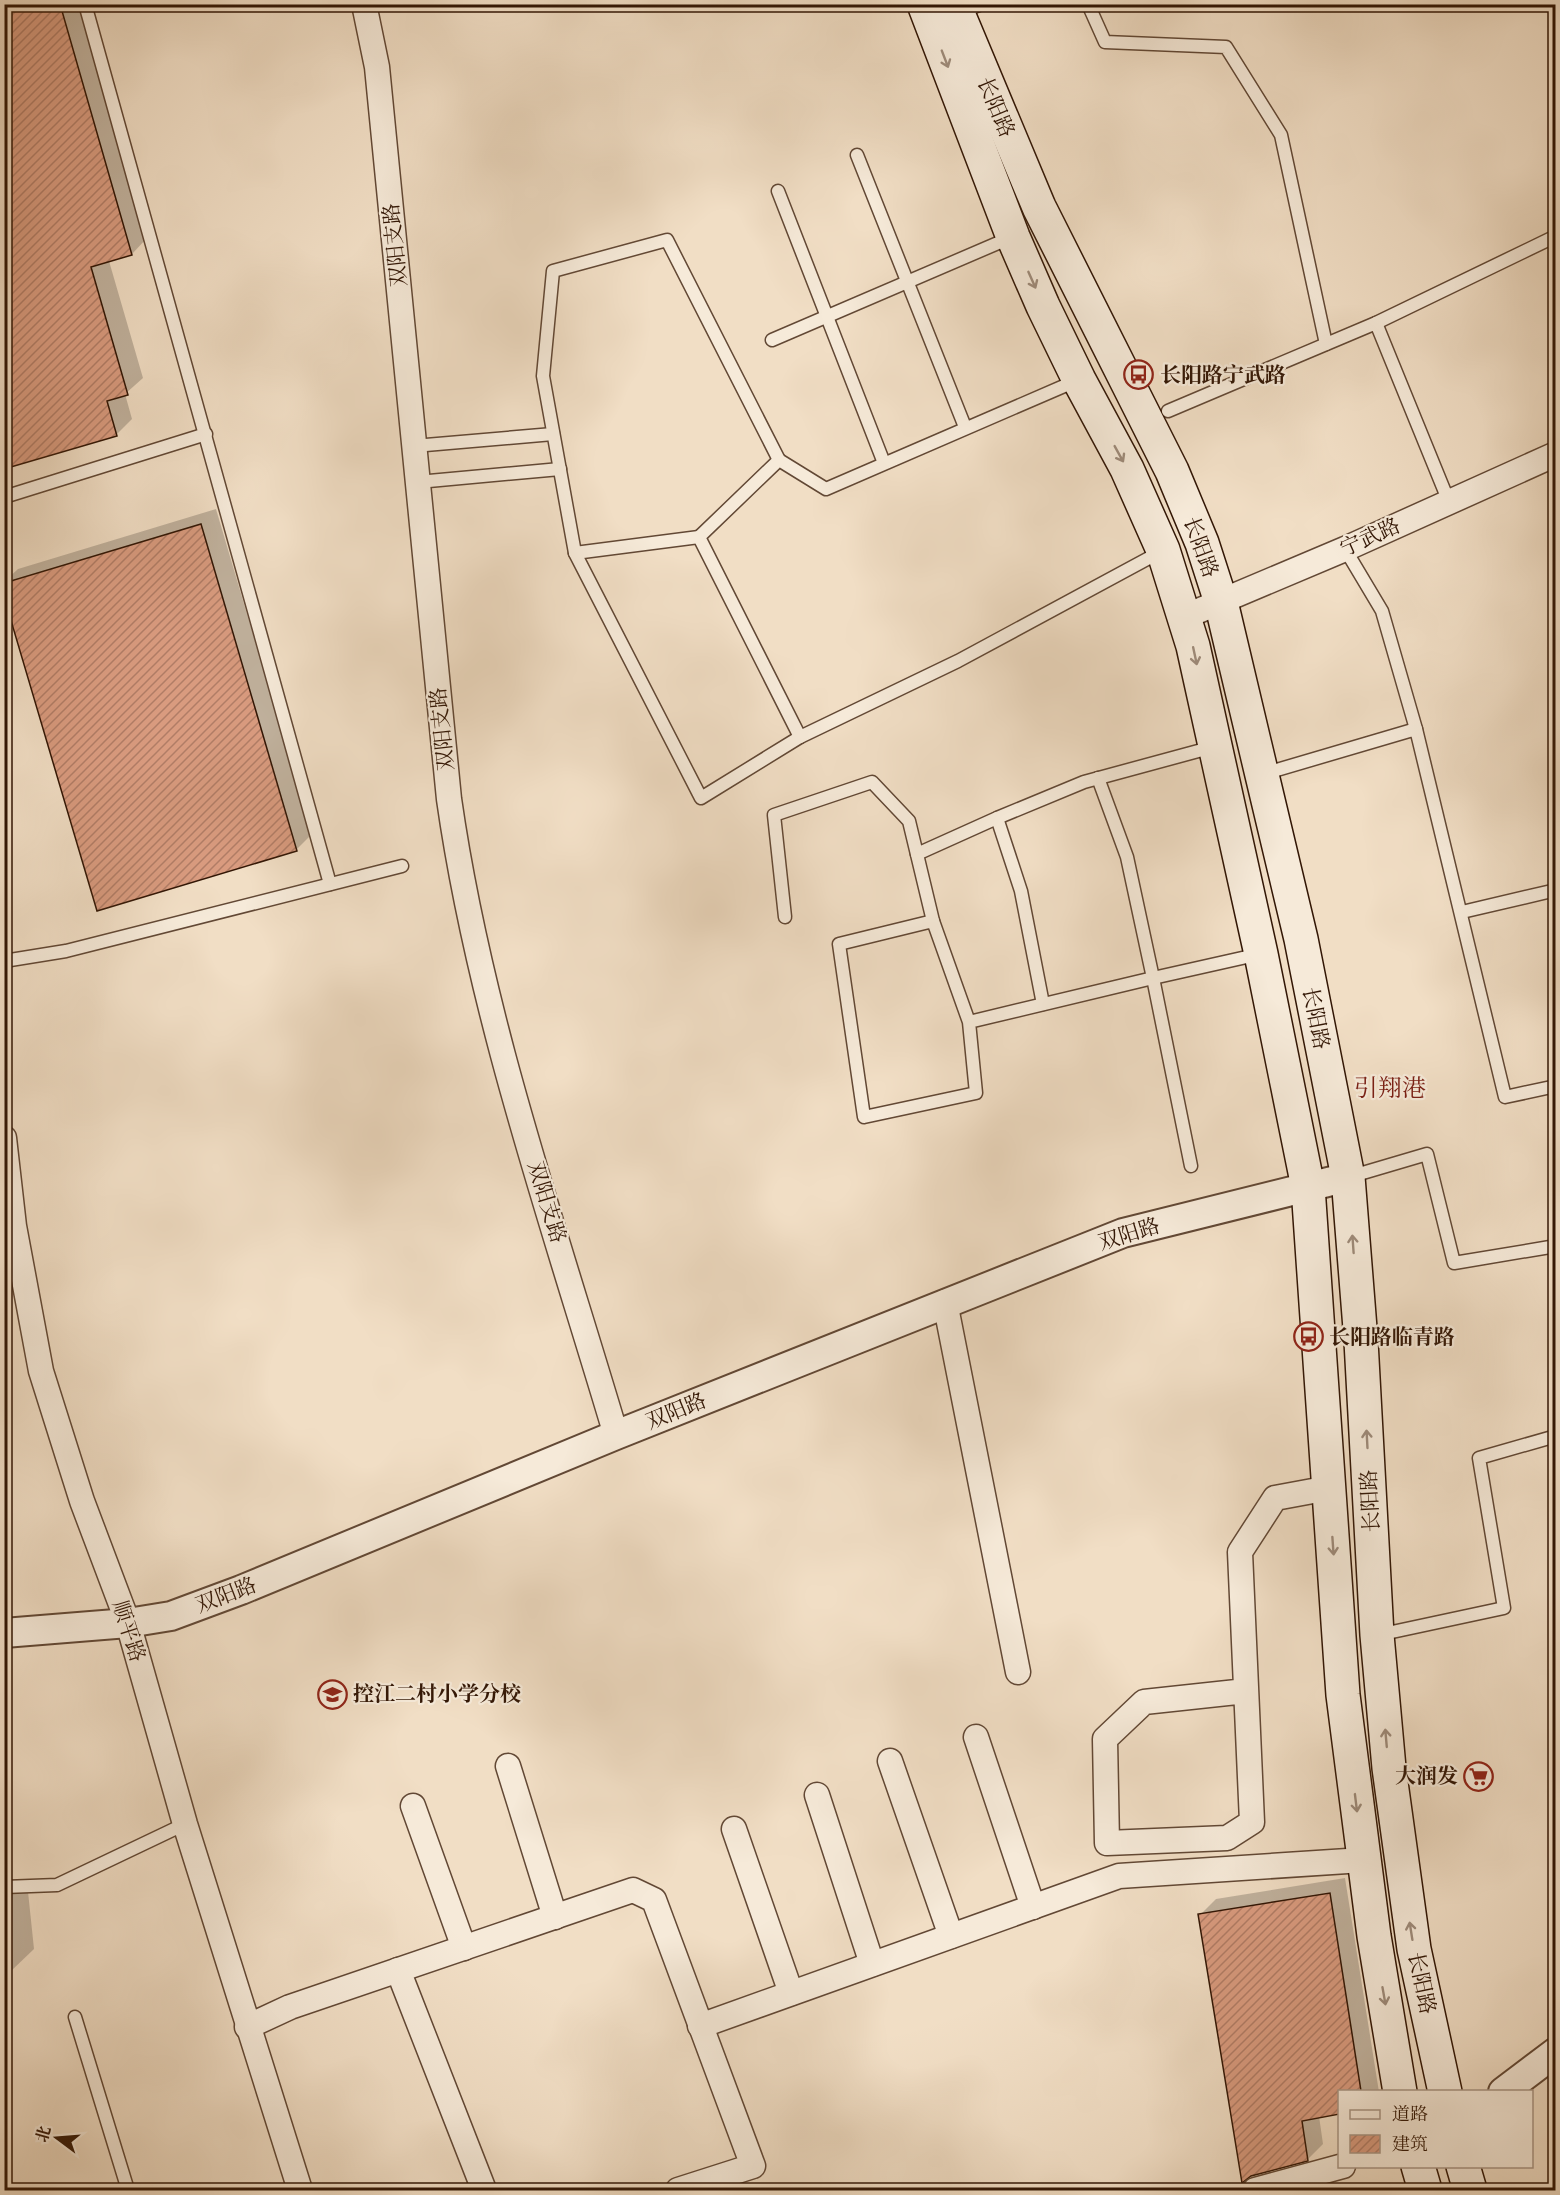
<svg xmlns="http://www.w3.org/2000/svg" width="1560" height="2195" font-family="'Gentium Book Plus','Noto Serif SC',serif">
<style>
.shadow{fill:#0003}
.building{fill:url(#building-hatch);stroke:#321605;stroke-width:1.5}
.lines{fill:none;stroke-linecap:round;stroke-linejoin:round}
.service-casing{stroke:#624835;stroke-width:15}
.minor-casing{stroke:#624835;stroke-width:27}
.tertiary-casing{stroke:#624835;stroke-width:32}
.secondary-casing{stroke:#321605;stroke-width:36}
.service{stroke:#f6ead9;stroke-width:12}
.minor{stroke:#f6ead9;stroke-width:24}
.tertiary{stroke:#f6ead9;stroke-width:28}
.secondary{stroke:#f6ead9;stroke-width:33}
.oneway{stroke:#9e8b7a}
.labels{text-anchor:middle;stroke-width:4.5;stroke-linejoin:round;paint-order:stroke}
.street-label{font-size:21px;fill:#321605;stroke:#f6ead9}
.poi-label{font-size:21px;font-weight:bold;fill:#321605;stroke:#f6ead9;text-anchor:start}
.quarter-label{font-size:24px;fill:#7a1f14;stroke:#f6ead9}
</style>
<defs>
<pattern id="building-hatch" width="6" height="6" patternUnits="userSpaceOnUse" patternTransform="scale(1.5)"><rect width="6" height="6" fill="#d99b7f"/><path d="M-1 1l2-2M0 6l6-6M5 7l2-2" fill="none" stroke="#b17d66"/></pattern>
</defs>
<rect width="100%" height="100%" fill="#f1dec5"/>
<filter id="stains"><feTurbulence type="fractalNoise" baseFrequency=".00333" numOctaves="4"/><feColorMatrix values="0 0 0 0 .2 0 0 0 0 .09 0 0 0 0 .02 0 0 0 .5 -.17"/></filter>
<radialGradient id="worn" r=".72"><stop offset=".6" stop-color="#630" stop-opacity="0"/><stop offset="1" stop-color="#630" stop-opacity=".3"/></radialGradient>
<g class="shadow">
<polygon points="4,4 80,4 147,238 132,254 109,261 143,378 125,394 132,419 116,435 4,467"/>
<polygon points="216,509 312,834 296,850 4,592 4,582 18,569"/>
<polygon points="1345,1878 1379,2092 1340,2092 1319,2116 1323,2144 1308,2159 1200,1915 1216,1899"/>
<polygon points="27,1882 34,1949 10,1972 4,1973 4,1885"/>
</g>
<g class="building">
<polygon points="4,4 60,4 132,255 91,267 128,395 107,401 117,436 4,469"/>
<polygon points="201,524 297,851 97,911 4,597 4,583"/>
<polygon points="1330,1893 1361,2091 1340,2091 1340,2114 1302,2121 1308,2161 1251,2176 1242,2183 1198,1914"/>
</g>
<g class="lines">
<defs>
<g id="service">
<polyline points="85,4 330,884"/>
<polyline points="1088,4 1105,42 1226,47 1281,135 1326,344"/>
<polyline points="960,12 982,4"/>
<polyline points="857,155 965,427"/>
<polyline points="778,191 884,463"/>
<polyline points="1376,323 1556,236"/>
<polyline points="772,340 1012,237"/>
<polyline points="1078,380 826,489 779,460 699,537 800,737 958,661 1162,551"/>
<polyline points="1168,411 1376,323 1449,502"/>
<polyline points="414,446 553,434"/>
<polyline points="418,482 560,469"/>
<polyline points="4,497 206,434"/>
<polyline points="699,537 575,553 701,798 800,737"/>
<polyline points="1345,549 1382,611 1416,729"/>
<polyline points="575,553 543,376 553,271 667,240 779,460"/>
<polyline points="1263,774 1416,729 1505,1097 1556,1086"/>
<polyline points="997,818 1021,891 1043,1004"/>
<polyline points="917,854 997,818 1084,782 1213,747"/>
<polyline points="1462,912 1556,890"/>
<polyline points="785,917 774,815 872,782 909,821 933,921"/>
<polyline points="4,961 66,951 402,866"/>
<polyline points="969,1022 933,921 839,944 864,1117 976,1093 969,1022 1153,978 1127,857 1098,778"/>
<polyline points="1191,1166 1153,978 1260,954"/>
<polyline points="1349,1177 1427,1154 1454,1263 1556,1246"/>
<polyline points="1378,1635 1504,1608 1479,1458 1556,1436"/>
<polyline points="4,1887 57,1885 185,1824"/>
<polyline points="75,2017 128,2190"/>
</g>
<g id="minor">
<path d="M364,4l13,63 72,732c31,217 105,427 167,636"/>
<polyline points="1184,617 1345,549 1556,454"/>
<polyline points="4,1138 14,1226 41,1371 82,1501 128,1623 185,1824 300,2190"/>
<polyline points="945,1302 1018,1672"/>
<polyline points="1246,1691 1144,1702 1105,1739 1107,1843 1227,1838 1252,1822 1240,1552 1275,1498 1329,1488"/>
<polyline points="976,1737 1033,1907"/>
<polyline points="890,1761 951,1936"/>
<polyline points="508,1766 555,1917"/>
<polyline points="817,1795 872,1964"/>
<polyline points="413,1806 464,1948"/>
<polyline points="734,1829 791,1993"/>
<polyline points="398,1970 484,2190"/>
<polyline points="700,2026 1119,1876 1363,1860"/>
<polyline points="247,2027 290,2007 633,1890 654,1900 753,2166 678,2190"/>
<polyline points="1255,2190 1343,2166"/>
</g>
<g id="tertiary">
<polyline points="4,1633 128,1623 171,1616 241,1590 616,1435 1123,1233 1348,1177"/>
<polyline points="1503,2092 1556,2052"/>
</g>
<g id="secondary">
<polyline points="924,4 1013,237 1043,306 1079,380 1127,469 1163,550 1193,646 1261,954 1308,1187 1343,1695 1374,1936 1400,2092"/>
<polyline points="954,4 1039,207 1172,471 1202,543 1221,602 1262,775 1301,939 1348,1177 1361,1341 1377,1635 1389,1768 1414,1949 1445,2092"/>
<polyline points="1418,2166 1425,2190"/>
<polyline points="1463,2166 1470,2190"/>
</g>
</defs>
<use href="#service" class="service-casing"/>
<use href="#minor" class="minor-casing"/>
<use href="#tertiary" class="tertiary-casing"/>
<use href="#secondary" class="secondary-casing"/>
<use href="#service" class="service"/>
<use href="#minor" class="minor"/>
<use href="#tertiary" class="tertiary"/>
<use href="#secondary" class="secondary"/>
</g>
<defs><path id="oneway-shaft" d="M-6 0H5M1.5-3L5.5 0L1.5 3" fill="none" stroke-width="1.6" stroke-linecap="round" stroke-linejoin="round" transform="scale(1.5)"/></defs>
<g class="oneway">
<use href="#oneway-shaft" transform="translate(945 59) rotate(69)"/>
<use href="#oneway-shaft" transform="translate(1032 280) rotate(66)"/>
<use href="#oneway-shaft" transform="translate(1119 454) rotate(61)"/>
<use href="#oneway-shaft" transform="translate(1195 656) rotate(78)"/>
<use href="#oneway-shaft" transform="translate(1353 1244) rotate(-94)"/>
<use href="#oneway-shaft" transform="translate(1367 1439) rotate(-93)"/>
<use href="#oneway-shaft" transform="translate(1333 1546) rotate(86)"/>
<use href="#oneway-shaft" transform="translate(1386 1738) rotate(-95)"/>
<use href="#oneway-shaft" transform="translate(1356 1803) rotate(83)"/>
<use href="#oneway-shaft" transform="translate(1411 1931) rotate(-99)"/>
<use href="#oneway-shaft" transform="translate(1384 1996) rotate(80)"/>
</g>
<defs>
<symbol id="bus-ring" viewBox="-11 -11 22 22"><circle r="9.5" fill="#f6ead9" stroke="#8f2418" stroke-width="1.5"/><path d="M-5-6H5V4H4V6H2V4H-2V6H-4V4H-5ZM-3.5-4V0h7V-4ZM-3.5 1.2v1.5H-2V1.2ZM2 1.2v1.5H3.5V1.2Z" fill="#8f2418"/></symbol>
<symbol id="school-ring" viewBox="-11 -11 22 22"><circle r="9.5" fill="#f6ead9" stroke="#8f2418" stroke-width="1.5"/><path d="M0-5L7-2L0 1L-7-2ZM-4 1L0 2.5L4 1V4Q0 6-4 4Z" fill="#8f2418"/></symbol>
<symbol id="supermarket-ring" viewBox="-11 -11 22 22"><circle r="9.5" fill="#f6ead9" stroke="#8f2418" stroke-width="1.5"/><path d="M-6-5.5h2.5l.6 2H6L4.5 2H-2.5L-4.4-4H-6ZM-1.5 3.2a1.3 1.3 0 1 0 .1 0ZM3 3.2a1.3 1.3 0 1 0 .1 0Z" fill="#8f2418"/></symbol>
</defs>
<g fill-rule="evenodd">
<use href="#bus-ring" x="1122" y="358" width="33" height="33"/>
<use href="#bus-ring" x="1292" y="1320" width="33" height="33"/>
<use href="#school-ring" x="316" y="1678" width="33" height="33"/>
<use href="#supermarket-ring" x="1462" y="1760" width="33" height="33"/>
</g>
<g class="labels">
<g class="street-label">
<text transform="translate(996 107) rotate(67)" y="7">长阳路</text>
<text transform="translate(395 245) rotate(-96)" y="7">双阳支路</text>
<text transform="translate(1370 537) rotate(-24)" y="7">宁武路</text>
<text transform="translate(1201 547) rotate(70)" y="7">长阳路</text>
<text transform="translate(442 729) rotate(-96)" y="7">双阳支路</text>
<text transform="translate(1316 1018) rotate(79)" y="7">长阳路</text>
<text transform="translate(547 1202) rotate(73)" y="7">双阳支路</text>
<text transform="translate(1129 1234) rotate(-17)" y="7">双阳路</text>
<text transform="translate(676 1411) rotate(-22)" y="7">双阳路</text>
<text transform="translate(1370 1501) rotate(-93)" y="7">长阳路</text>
<text transform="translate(226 1595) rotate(-21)" y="7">双阳路</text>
<text transform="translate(129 1631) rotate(72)" y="7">顺平路</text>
<text transform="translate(1422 1983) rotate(78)" y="7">长阳路</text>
</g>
<g class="poi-label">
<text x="1160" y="382">长阳路宁武路</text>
<text x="1329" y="1344">长阳路临青路</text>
<text x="353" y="1701">控江二村小学分校</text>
<text x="1458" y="1783" text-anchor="end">大润发</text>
</g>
<g class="quarter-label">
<text x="1390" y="1096">引翔港</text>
</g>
</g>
<rect width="1560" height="2195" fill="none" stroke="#f1dec5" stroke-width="24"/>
<rect x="6" y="6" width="1548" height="2183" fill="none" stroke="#321605" stroke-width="3"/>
<rect x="12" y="12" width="1536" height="2171" fill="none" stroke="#321605" stroke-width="1.5"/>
<rect x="1338" y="2090" width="195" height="78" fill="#f6ead9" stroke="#a89584" stroke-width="1.5"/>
<rect x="1350" y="2110" width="30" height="9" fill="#f6ead9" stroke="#a89584" stroke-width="1.5"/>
<text x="1392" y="2120" font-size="18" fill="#321605">道路</text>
<rect x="1350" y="2135" width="30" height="18" fill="url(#building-hatch)" stroke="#a89584" stroke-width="1.5"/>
<text x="1392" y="2150" font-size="18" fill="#321605">建筑</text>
<g transform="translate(57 2138) rotate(286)" stroke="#f6ead9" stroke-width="4.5" paint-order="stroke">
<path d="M0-4.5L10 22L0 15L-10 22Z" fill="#321605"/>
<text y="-9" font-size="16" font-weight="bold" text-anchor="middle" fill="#321605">北</text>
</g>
<rect width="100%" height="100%" filter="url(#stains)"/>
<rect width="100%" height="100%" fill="url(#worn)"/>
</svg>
